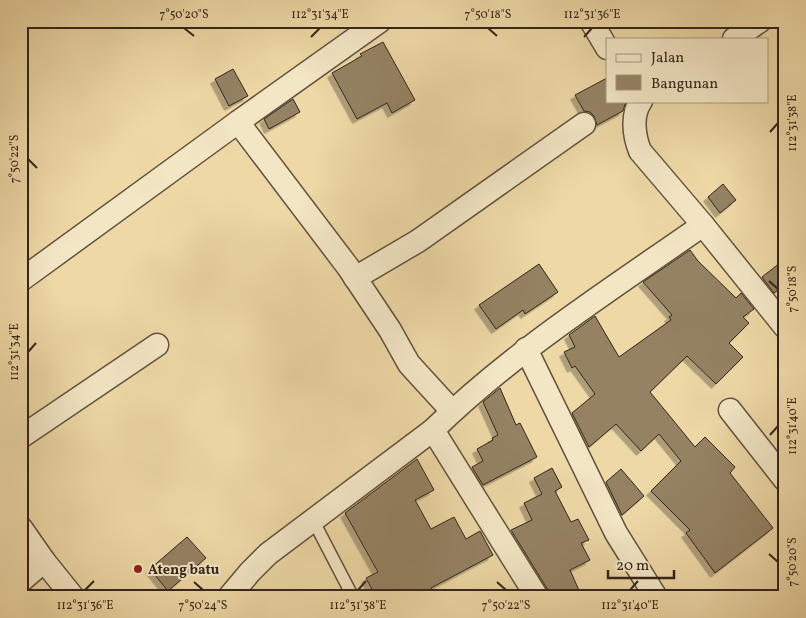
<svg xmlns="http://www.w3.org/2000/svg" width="806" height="618" font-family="Vollkorn,serif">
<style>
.building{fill:#948263;stroke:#34251a;filter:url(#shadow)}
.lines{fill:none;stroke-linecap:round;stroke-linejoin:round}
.lane-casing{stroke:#62523d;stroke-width:14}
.street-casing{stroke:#62523d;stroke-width:25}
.lane{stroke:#f3e6c5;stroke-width:11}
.street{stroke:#f3e6c5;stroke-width:22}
.ticks{fill:none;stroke:#34251a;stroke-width:2}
.poi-dot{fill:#8f2418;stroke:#f3e6c5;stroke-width:2}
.labels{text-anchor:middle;stroke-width:4;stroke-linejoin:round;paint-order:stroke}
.poi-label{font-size:14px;font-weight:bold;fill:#34251a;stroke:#f3e6c5;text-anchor:start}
.neatline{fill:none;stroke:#34251a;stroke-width:2}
.ticks-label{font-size:12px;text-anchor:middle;fill:#34251a}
</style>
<defs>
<filter id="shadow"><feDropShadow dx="-4.5" dy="4.5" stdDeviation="0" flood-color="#0004"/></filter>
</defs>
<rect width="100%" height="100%" fill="#edd8a6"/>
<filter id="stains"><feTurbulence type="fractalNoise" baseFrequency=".004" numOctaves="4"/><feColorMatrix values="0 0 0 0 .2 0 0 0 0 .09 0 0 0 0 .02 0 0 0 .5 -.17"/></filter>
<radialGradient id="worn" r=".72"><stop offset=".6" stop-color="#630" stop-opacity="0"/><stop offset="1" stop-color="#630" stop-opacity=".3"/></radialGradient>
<g class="building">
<polygon points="383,42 415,100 392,113 387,103 357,119 332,73 362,56 360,54"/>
<polygon points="233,69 248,96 229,106 215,79"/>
<polygon points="607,78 607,101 626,101 623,111 597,125 594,116 590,112 584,111 575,95"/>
<polygon points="293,99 300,112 269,129 264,119"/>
<polygon points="723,184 736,200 720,213 708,197"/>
<polygon points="690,250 698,261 736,298 741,293 754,309 743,317 749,323 729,343 743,357 716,384 687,356 650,392 695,447 705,437 735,467 730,473 773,528 715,573 686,533 690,530 651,491 681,461 659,434 641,451 616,424 589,447 572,413 595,394 575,366 572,368 564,352 575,347 569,335 595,316 619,357 671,320 669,317 672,315 643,282"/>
<polygon points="785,259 785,284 774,293 762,277"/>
<polygon points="539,264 558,292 525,314 523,310 496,329 479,305"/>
<polygon points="500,388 516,425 520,423 537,457 483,485 472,467 483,461 477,449 493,440 492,438 498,435 483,402"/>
<polygon points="417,459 434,490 415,500 431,529 454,517 466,539 480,531 493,555 431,588 435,597 376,597 366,578 378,572 345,513"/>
<polygon points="552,468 562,487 555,491 571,522 578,519 589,540 581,543 590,560 570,570 582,597 550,597 548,590 511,530 532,520 524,503 542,494 534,478"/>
<polygon points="621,469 644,496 622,515 606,482"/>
<polygon points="187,537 206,558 168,591 150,569"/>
</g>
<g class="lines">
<defs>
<polyline id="lane" points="313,520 353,597"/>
<g id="street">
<polyline points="380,21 238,122 348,267 390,330 409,364 452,411"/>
<polyline points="591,21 607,48"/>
<polyline points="734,39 760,21"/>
<path d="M641,101c-10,14 -7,35 -1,50l63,74 82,102"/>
<polyline points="355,278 418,241 584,124"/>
<polyline points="21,280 238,122"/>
<polyline points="526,349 616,533 656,597"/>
<polyline points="730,410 785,480"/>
<polyline points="433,430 537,597"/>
<polyline points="21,437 157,345"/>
<polyline points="21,528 44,561 73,597"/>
<polyline points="21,581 44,561"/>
<path d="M229,597l21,-25 18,-18 165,-124c81,-79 177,-140 270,-205"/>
</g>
</defs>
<use href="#lane" class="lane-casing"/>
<use href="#street" class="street-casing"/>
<use href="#lane" class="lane"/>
<use href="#street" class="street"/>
</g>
<path class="ticks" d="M184,28l10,8M488,28l9,8M311,37l9,-9M584,37l8,-9M770,132l8,-9M28,159l9,9M769,281l9,8M28,352l8,-9M770,435l8,-9M769,554l9,8M194,582l9,8M497,582l9,8M85,590l9,-9M358,590l8,-9M630,590l8,-9"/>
<circle class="poi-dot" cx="138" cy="569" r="5"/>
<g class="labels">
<g class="poi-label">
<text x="148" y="574">Ateng batu</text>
</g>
</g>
<rect width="806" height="618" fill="none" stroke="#edd8a6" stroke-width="55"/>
<rect x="606" y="38" width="162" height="65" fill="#f3e6c5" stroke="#a79981"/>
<rect x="616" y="54" width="25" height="8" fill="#f3e6c5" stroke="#a79981"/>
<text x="651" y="62" font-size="15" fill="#34251a">Jalan</text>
<rect x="616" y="75" width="25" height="15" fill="#948263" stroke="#a79981"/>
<text x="651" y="88" font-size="15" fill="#34251a">Bangunan</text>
<path d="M608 570v8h66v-8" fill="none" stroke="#34251a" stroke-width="2.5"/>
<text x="616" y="570" font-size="15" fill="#34251a" stroke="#f3e6c5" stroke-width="4" paint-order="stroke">20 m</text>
<rect x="28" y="28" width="750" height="562" class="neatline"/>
<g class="ticks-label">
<text x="184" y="18">7°50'20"S</text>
<text x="320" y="18">112°31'34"E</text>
<text x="488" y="18">7°50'18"S</text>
<text x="592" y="18">112°31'36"E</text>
<text transform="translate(792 123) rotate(-90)" y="4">112°31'38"E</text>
<text transform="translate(14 159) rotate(-90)" y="4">7°50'22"S</text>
<text transform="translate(792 289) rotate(-90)" y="4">7°50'18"S</text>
<text transform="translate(14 352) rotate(-90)" y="4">112°31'34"E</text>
<text transform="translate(792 426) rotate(-90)" y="4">112°31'40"E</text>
<text transform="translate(792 562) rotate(-90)" y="4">7°50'20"S</text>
<text x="85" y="609">112°31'36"E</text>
<text x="203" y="609">7°50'24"S</text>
<text x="358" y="609">112°31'38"E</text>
<text x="506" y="609">7°50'22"S</text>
<text x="630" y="609">112°31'40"E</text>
</g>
<rect width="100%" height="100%" filter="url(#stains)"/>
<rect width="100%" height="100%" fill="url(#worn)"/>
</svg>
